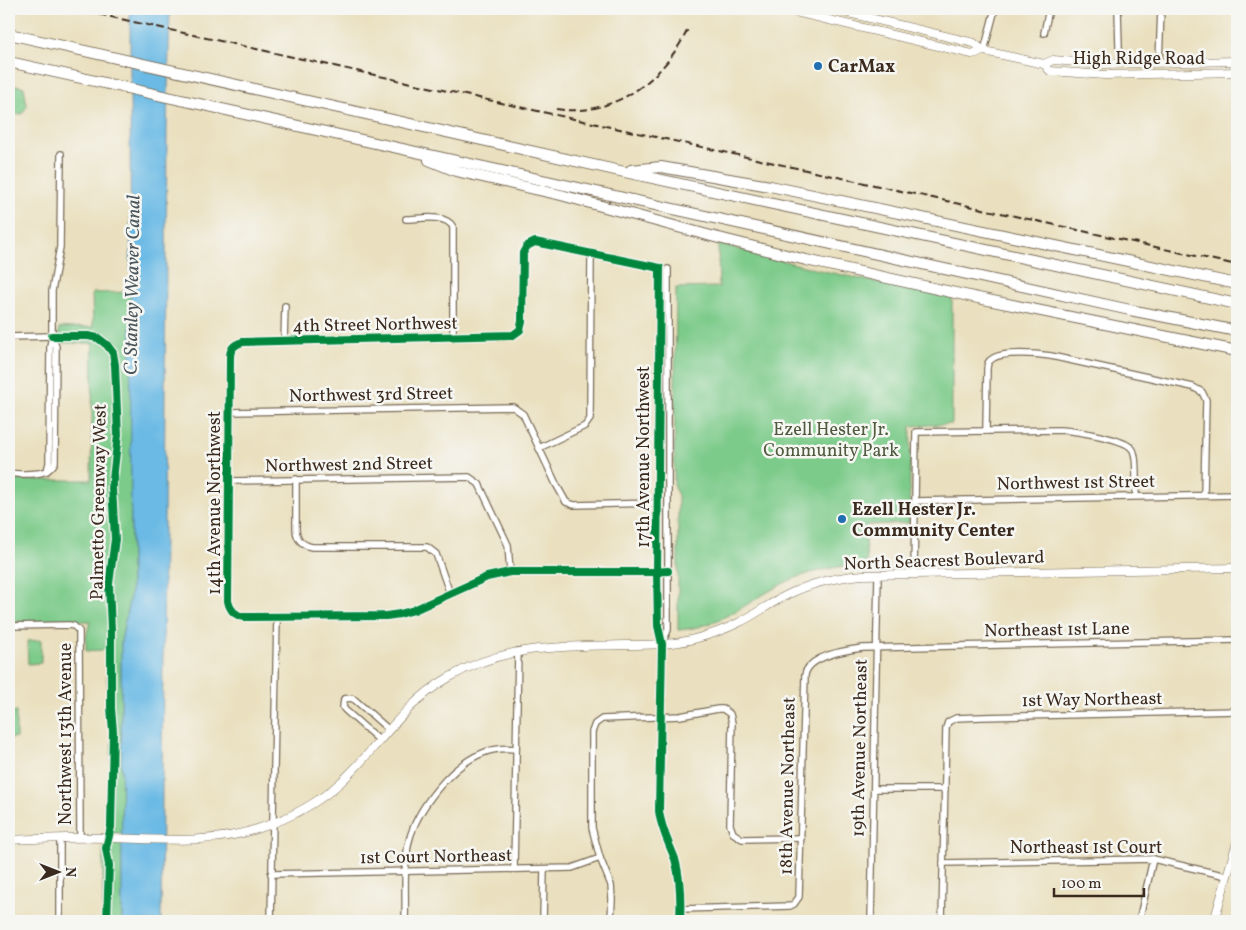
<svg xmlns="http://www.w3.org/2000/svg" width="1246" height="930" font-family="Vollkorn,serif">
<style>
.green{fill:#7dcb8a;stroke:#5c7a54}
.water{fill:#6abae5;stroke:#527282}
.lines{fill:none;stroke-linecap:round;stroke-linejoin:round}
.street-casing{stroke:#786a56;stroke-width:8}
.secondary-casing{stroke:#786a56;stroke-width:9}
.highway-casing{stroke:#786a56;stroke-width:12}
.street{stroke:#fff;stroke-width:5.5}
.secondary{stroke:#fff;stroke-width:8}
.highway{stroke:#fff;stroke-width:10}
.rail{stroke:#3b2a1e;stroke-width:2;stroke-dasharray:8 4;stroke-linecap:butt}
.cycleway-casing{stroke:#f6f6f2;stroke-width:11}
.cycleway{stroke:#00873e;stroke-width:8}
.poi-dot{fill:#1f6fb2;stroke:#f6f6f2;stroke-width:2}
.labels{text-anchor:middle;stroke-width:5;stroke-linejoin:round;paint-order:stroke}
.street-label{font-size:18px;fill:#3b2a1e;stroke:#f6f6f2}
.poi-label{font-size:18px;font-weight:bold;fill:#3b2a1e;stroke:#f6f6f2;text-anchor:start}
.park-label{font-size:18px;fill:#4f5a3e;stroke:#f6f6f2}
.water-label{font-size:19px;font-style:italic;fill:#49555a;stroke:#f6f6f2}
</style>
<rect width="100%" height="100%" fill="#f6f6f2"/>
<filter id="ink" filterUnits="userSpaceOnUse"><feTurbulence type="fractalNoise" baseFrequency=".02" numOctaves="2"/><feDisplacementMap in="SourceGraphic" scale="10" xChannelSelector="R" yChannelSelector="G"/><feConvolveMatrix kernelMatrix="1 2 1 2 8 2 1 2 1" color-interpolation-filters="sRGB"/></filter>
<filter id="wash" filterUnits="userSpaceOnUse"><feTurbulence type="fractalNoise" baseFrequency=".0096" numOctaves="4" result="noise"/><feDisplacementMap in="SourceGraphic" scale="20" xChannelSelector="R" yChannelSelector="G"/><feGaussianBlur stdDeviation="1.12" result="paint"/><feColorMatrix in="noise" values="0 0 0 0 0 0 0 0 0 0 0 0 0 0 0 0 0 1.4 0 .05"/><feComposite in="paint" operator="in"/></filter>
<g filter="url(#wash)">
<rect width="100%" height="100%" fill="#eae0bf"/>
<g class="green">
<polygon points="9,84 24,87 27,106 22,114 9,114"/>
<path d="M718,244l101,26 133,28v126l-41,2 -2,97 -43,2 1,14h-2l2,24c-29,3 -59,8 -85,21 -34,18 -64,44 -104,46v-135l-4,-7 2,-200 43,-1z"/>
<polygon points="131,292 131,591 121,642 122,921 103,921 103,850 110,825 109,800 111,766 112,730 107,680 108,666 105,666 105,650 86,651 86,637 90,621 9,622 9,480 91,480 93,343 59,343 59,328 93,327 92,293"/>
<polygon points="41,640 41,663 28,664 27,641"/>
<rect x="9" y="712" width="7" height="26"/>
</g>
<polygon class="water" points="130,9 170,9 167,129 161,921 122,921 121,642 131,591"/>
</g>
<g filter="url(#ink)">
<g class="lines">
<defs>
<g id="street">
<polyline points="1118,9 1119,47"/>
<polyline points="1044,33 1049,9"/>
<polyline points="984,51 995,9"/>
<polyline points="1159,62 1161,9"/>
<path d="M406,219c14,0 39,-6 47,8v110"/>
<polyline points="9,337 52,336"/>
<polyline points="284,341 285,306"/>
<polyline points="229,412 513,407 523,414 556,484 566,502 574,505 658,503"/>
<path d="M986,431l1,-62c0,-4 1,-8 5,-10 10,-8 46,-5 59,-3l142,31 9,5 4,8 -2,95"/>
<polyline points="539,448 585,426 590,419 591,254"/>
<polyline points="47,471 49,463 50,346 52,336 52,291 60,247 61,154"/>
<path d="M9,474c15,-1 39,4 46,-12l1,-115 -4,-11"/>
<path d="M296,479v51c1,10 6,15 16,17h115l9,7 14,40"/>
<polyline points="229,481 469,477 479,484 508,545 510,572"/>
<polyline points="915,501 1237,495"/>
<path d="M668,571l-15,1h-143l-23,5 -73,33 -14,4 -14,2 -141,1c-9,-1 -15,-6 -17,-16l2,-244c0,-9 5,-13 13,-15l270,-7 7,-5 2,-8 1,-69 4,-7 8,-4 125,26 -3,304 1,54 4,18 -3,167c2,18 10,32 16,48 6,21 6,41 5,62"/>
<path d="M914,574l2,-142 144,-2c14,1 66,8 73,20 5,10 2,35 3,46"/>
<polyline points="9,626 69,625 74,626 79,631 80,837"/>
<polyline points="662,644 668,630 668,269"/>
<polyline points="379,740 345,710 343,707 344,699 351,698 355,700 388,729"/>
<polyline points="874,789 945,789"/>
<polyline points="943,863 1153,859 1227,876"/>
<polyline points="514,869 518,651"/>
<polyline points="271,874 572,868 600,858"/>
<path d="M681,909l109,-3 4,-2 5,-7 6,-222c3,-19 41,-25 58,-27l374,-8"/>
<polyline points="60,921 60,838"/>
<polyline points="271,921 277,617"/>
<path d="M405,921c1,-26 -2,-54 4,-80 8,-32 42,-76 74,-88 10,-4 22,-5 33,-4"/>
<polyline points="543,921 544,869"/>
<polyline points="611,921 612,899 611,885 600,858 592,828 592,732 595,724 602,719 680,716 718,709 723,709 730,714 732,723 730,825 733,833 742,839 801,838"/>
<polyline points="871,921 878,575"/>
<polyline points="942,921 946,728 948,722 956,718 982,717 1237,711"/>
<polyline points="1139,921 1153,859"/>
</g>
<g id="secondary">
<polyline points="783,9 972,54 984,51"/>
<polyline points="832,9 974,43 984,51 1044,64 1050,71 1105,75 1237,72"/>
<polyline points="1044,64 1053,60 1101,64 1237,61"/>
<path d="M9,840c33,-1 65,-3 98,-2 50,1 105,7 153,-10 30,-10 58,-25 81,-46 37,-34 62,-78 107,-104 57,-34 113,-31 177,-33 23,0 47,0 69,-6 16,-4 30,-9 44,-16 17,-8 32,-20 49,-28 24,-12 50,-18 76,-20l374,-7"/>
<polyline points="1214,921 1237,842"/>
</g>
<g id="highway">
<polyline points="9,34 620,171 1237,304"/>
<polyline points="9,62 1130,310 1237,331"/>
<polyline points="429,160 456,171 561,195 711,236 806,260 978,298 1237,351"/>
<polyline points="631,170 661,167 770,186 1237,284"/>
</g>
</defs>
<use href="#street" class="street-casing"/>
<use href="#secondary" class="secondary-casing"/>
<use href="#highway" class="highway-casing"/>
<use href="#street" class="street"/>
<use href="#secondary" class="secondary"/>
<use href="#highway" class="highway"/>
<g class="rail">
<polyline points="75,9 1237,265"/>
<path d="M556,109c59,9 109,-31 133,-82"/>
</g>
<defs>
<g id="cycleway">
<polyline points="52,336 88,336 98,338 107,345 113,353 115,365 118,435 112,488 115,539 109,584 111,629 111,708 113,731 111,827 106,848 109,865 107,921"/>
<path d="M668,571l-15,1h-143l-23,5 -73,33 -14,4 -14,2 -141,1c-9,-1 -15,-6 -17,-16l2,-244c0,-9 5,-13 13,-15l270,-7 7,-5 2,-8 1,-69 4,-7 8,-4 125,26 -3,304 1,54 4,18 -3,167c2,18 10,32 16,48 6,21 6,41 5,62"/>
</g>
</defs>
<use href="#cycleway" class="cycleway-casing"/>
<use href="#cycleway" class="cycleway"/>
</g>
</g>
<g class="poi-dot">
<circle cx="818" cy="66" r="5"/>
<circle cx="842" cy="519" r="5"/>
</g>
<g class="labels">
<g class="street-label">
<text x="1139" y="64">High Ridge Road</text>
<text transform="translate(375 324) rotate(-1)" y="6">4th Street Northwest</text>
<text transform="translate(371 394) rotate(-1)" y="6">Northwest 3rd Street</text>
<text transform="translate(643 457) rotate(-90)" y="6">17th Avenue Northwest</text>
<text transform="translate(349 464) rotate(-1)" y="6">Northwest 2nd Street</text>
<text transform="translate(1076 482) rotate(-1)" y="6">Northwest 1st Street</text>
<text transform="translate(98 502) rotate(-89)" y="6">Palmetto Greenway West</text>
<text transform="translate(214 503) rotate(-90)" y="6">14th Avenue Northwest</text>
<text transform="translate(944 560) rotate(-2)" y="6">North Seacrest Boulevard</text>
<text transform="translate(1057 629) rotate(-1)" y="6">Northeast 1st Lane</text>
<text transform="translate(1092 699) rotate(-1)" y="6">1st Way Northeast</text>
<text transform="translate(65 734) rotate(-90)" y="6">Northwest 13th Avenue</text>
<text transform="translate(859 748) rotate(-89)" y="6">19th Avenue Northeast</text>
<text transform="translate(787 786) rotate(-89)" y="6">18th Avenue Northeast</text>
<text x="1086" y="853">Northeast 1st Court</text>
<text transform="translate(436 856) rotate(-1)" y="6">1st Court Northeast</text>
</g>
<g class="poi-label">
<text x="828" y="72">CarMax</text>
<text x="852" y="515">Ezell Hester Jr.<tspan x="852" dy="21">Community Center</tspan></text>
</g>
<g class="park-label">
<text x="831" y="435">Ezell Hester Jr.<tspan x="831" dy="21">Community Park</tspan></text>
</g>
<g class="water-label">
<text transform="translate(131 285) rotate(-89)" y="7">C. Stanley Weaver Canal</text>
</g>
</g>
<rect width="1246" height="930" fill="none" stroke="#f6f6f2" stroke-width="30"/>
<g transform="translate(58 872) rotate(90)" stroke="#f6f6f2" stroke-width="4" paint-order="stroke">
<path d="M0-4L9 19L0 12L-9 19Z" fill="#3b2a1e"/>
<text y="-8" font-size="14" font-weight="bold" text-anchor="middle" fill="#3b2a1e">N</text>
</g>
<path d="M1054 888v8h90v-8" fill="none" stroke="#3b2a1e" stroke-width="2.5"/>
<text x="1061" y="888" font-size="15" fill="#3b2a1e" stroke="#f6f6f2" stroke-width="4" paint-order="stroke">100 m</text>
</svg>
